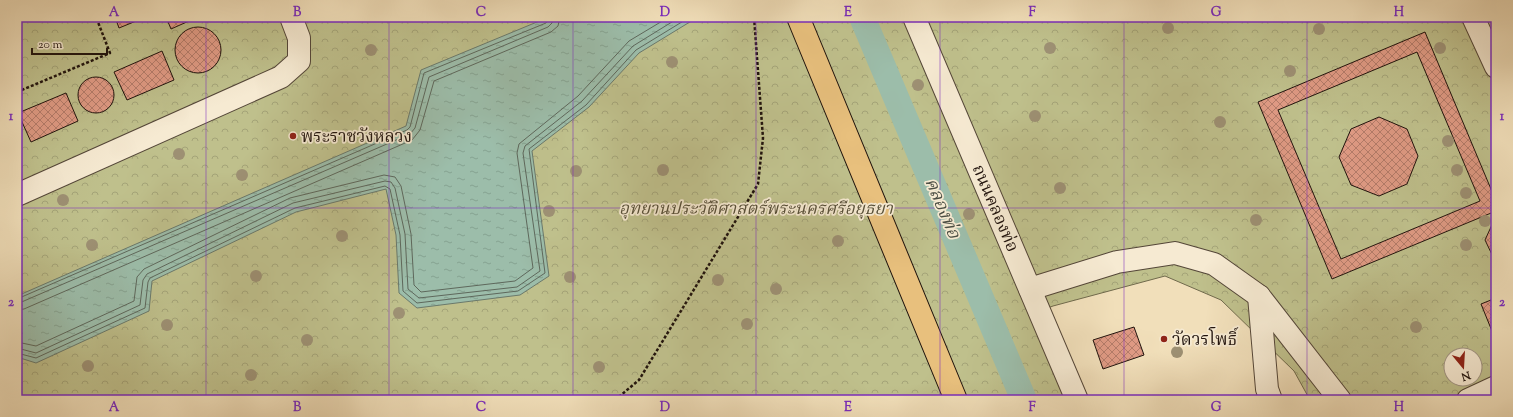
<svg xmlns="http://www.w3.org/2000/svg" width="1513" height="417" font-family="'Sorts Mill Goudy','Noto Serif Thai',serif">
<style>
.park{fill:url(#park-crowns);stroke:#706a4c;fill-rule:evenodd}
.water{fill:url(#water-ripples);stroke:#6a796b}
.lines{fill:none;stroke-linecap:round;stroke-linejoin:round}
.shore{stroke:#5e685c;stroke-width:1}
.canal{stroke:#9cbdaa;stroke-width:26}
.building{fill:url(#building-cross-hatch);stroke:#20130d;fill-rule:evenodd}
.minor-casing{stroke:#544638;stroke-width:24}
.major-casing{stroke:#20130d;stroke-width:24}
.path{stroke:#20130d;stroke-width:2.5;stroke-dasharray:3 2;stroke-linecap:butt}
.minor{stroke:#f6ead2;stroke-width:22}
.major{stroke:#e8c07d;stroke-width:22}
.tree{fill:#9d9073}
.grid{fill:none;stroke:#7b2cbf;stroke-width:1;stroke-opacity:0.55}
.poi-dot{fill:#8f2418;stroke:#f6ead2;stroke-width:1.5}
.labels{text-anchor:middle;stroke-width:3.5;stroke-linejoin:round;paint-order:stroke}
.poi-label{font-size:17px;fill:#20130d;stroke:#f6ead2;text-anchor:start}
.park-label{font-size:17px;font-style:italic;fill:#585039;stroke:#f6ead2}
.street-label{font-size:17px;fill:#20130d;stroke:#f6ead2}
.water-label{font-size:18px;font-style:italic;fill:#4b4e44;stroke:#f6ead2}
.neatline{fill:none;stroke:#7b2cbf;stroke-width:1.5}
.grid-label{font-size:13px;text-anchor:middle;font-weight:bold;fill:#7b2cbf}
</style>
<defs>
<pattern id="park-crowns" width="20" height="18" patternUnits="userSpaceOnUse"><rect width="20" height="18" fill="#bfc08c"/><path d="M2 6a3 3 0 1 1 6 0M12 15a3 3 0 1 1 6 0" fill="none" stroke="#a4a478"/></pattern>
<pattern id="water-ripples" width="26" height="14" patternUnits="userSpaceOnUse"><rect width="26" height="14" fill="#9cbdaa"/><path d="M2 4q2-2 4 0t4 0M15 11q2-2 4 0t4 0" fill="none" stroke="#86a291"/></pattern>
<pattern id="building-cross-hatch" width="8" height="8" patternUnits="userSpaceOnUse"><rect width="8" height="8" fill="#df9a84"/><path d="M0 0l8 8M0 8l8-8" fill="none" stroke="#b47c6a"/></pattern>
</defs>
<rect width="100%" height="100%" fill="#f1dfba"/>
<filter id="stains"><feTurbulence type="fractalNoise" baseFrequency=".005" numOctaves="4"/><feColorMatrix values="0 0 0 0 .2 0 0 0 0 .09 0 0 0 0 .02 0 0 0 .5 -.17"/></filter>
<radialGradient id="worn" r=".72"><stop offset=".6" stop-color="#630" stop-opacity="0"/><stop offset="1" stop-color="#630" stop-opacity=".3"/></radialGradient>
<path class="park" d="M17,17h1479v383h-186l-16,-29 -73,-71 -56,-24 -112,30 -23,9 36,85h-1049zM1451,355h24v24h-24z"/>
<polygon class="water" points="549,17 698,17 639,53 589,107 532,151 549,276 520,295 417,308 399,293 396,235 386,189 296,212 152,281 149,311 36,363 17,357 17,296 406,126 421,70"/>
<g class="lines">
<g class="shore">
<polyline points="17,299 407,130 410,127 424,73 546,23 549,17"/>
<polyline points="17,304 410,134 415,128 429,77 548,27 552,23 554,17"/>
<polyline points="17,310 24,309 412,140 420,130 434,81 551,32 558,26 560,17"/>
<polyline points="17,342 36,346 134,301 137,277 144,269 290,198 384,175 395,177 401,186 411,234 414,285 421,292 515,281 533,268 517,153 519,144 578,96 629,41 669,17"/>
<polyline points="17,348 36,353 140,305 143,280 147,274 293,203 385,181 391,182 395,188 405,234 408,289 419,298 517,287 540,271 523,153 525,146 582,101 633,46 680,17"/>
<polyline points="17,353 36,358 145,308 148,282 150,278 295,208 385,186 390,189 400,235 403,291 417,303 518,291 545,273 529,149 586,105 636,50 690,17"/>
</g>
<polyline class="canal" points="862,17 1024,400"/>
</g>
<g class="building">
<polygon points="115,17 146,17 119,28"/>
<polygon points="166,17 198,17 171,29"/>
<circle cx="198" cy="50" r="23"/>
<path d="M1425,32l71,169v10l-164,68 -74,-177zM1417,52l63,149 -139,58 -63,-149z"/>
<polygon points="162,51 174,80 127,100 114,72"/>
<circle cx="96" cy="95" r="18"/>
<polygon points="66,93 78,121 31,142 18,113"/>
<polygon points="1379,117 1407,129 1418,156 1407,184 1379,196 1351,185 1339,157 1351,129"/>
<polygon points="1496,216 1496,263 1485,240"/>
<polygon points="1496,298 1496,341 1481,304"/>
<polygon points="1134,327 1144,355 1103,369 1093,340"/>
</g>
<g class="lines">
<defs>
<g id="minor">
<polyline points="914,17 1077,400"/>
<polyline points="1473,17 1496,67"/>
<polyline points="17,195 281,77 299,61 299,38 291,17"/>
<polyline points="1030,289 1117,262 1175,253 1214,264 1259,296 1340,400"/>
<polyline points="1259,296 1267,389 1271,400"/>
<polyline points="1468,400 1496,387"/>
</g>
<polyline id="major" points="798,17 956,400"/>
</defs>
<use href="#minor" class="minor-casing"/>
<use href="#major" class="major-casing"/>
<g class="path">
<polyline points="17,92 110,53 96,17"/>
<polyline points="615,400 639,380 758,184 763,138 754,17"/>
</g>
<use href="#minor" class="minor"/>
<use href="#major" class="major"/>
</g>
<g class="tree">
<circle cx="1168" cy="28" r="6"/>
<circle cx="1319" cy="29" r="6"/>
<circle cx="1050" cy="48" r="6"/>
<circle cx="1440" cy="48" r="6"/>
<circle cx="371" cy="50" r="6"/>
<circle cx="672" cy="62" r="6"/>
<circle cx="1290" cy="71" r="6"/>
<circle cx="918" cy="85" r="6"/>
<circle cx="1035" cy="116" r="6"/>
<circle cx="1220" cy="122" r="6"/>
<circle cx="1448" cy="141" r="6"/>
<circle cx="179" cy="154" r="6"/>
<circle cx="663" cy="170" r="6"/>
<circle cx="1457" cy="170" r="6"/>
<circle cx="576" cy="171" r="6"/>
<circle cx="242" cy="175" r="6"/>
<circle cx="1060" cy="188" r="6"/>
<circle cx="1466" cy="193" r="6"/>
<circle cx="63" cy="200" r="6"/>
<circle cx="774" cy="208" r="6"/>
<circle cx="549" cy="211" r="6"/>
<circle cx="969" cy="214" r="6"/>
<circle cx="1256" cy="220" r="6"/>
<circle cx="1485" cy="221" r="6"/>
<circle cx="342" cy="236" r="6"/>
<circle cx="838" cy="241" r="6"/>
<circle cx="92" cy="245" r="6"/>
<circle cx="1466" cy="245" r="6"/>
<circle cx="256" cy="276" r="6"/>
<circle cx="570" cy="277" r="6"/>
<circle cx="718" cy="280" r="6"/>
<circle cx="776" cy="289" r="6"/>
<circle cx="399" cy="313" r="6"/>
<circle cx="747" cy="324" r="6"/>
<circle cx="167" cy="325" r="6"/>
<circle cx="1416" cy="327" r="6"/>
<circle cx="307" cy="340" r="6"/>
<circle cx="1177" cy="352" r="6"/>
<circle cx="88" cy="366" r="6"/>
<circle cx="599" cy="367" r="6"/>
<circle cx="251" cy="375" r="6"/>
</g>
<path class="grid" d="M206,17v383M389,17v383M573,17v383M756,17v383M940,17v383M1124,17v383M1307,17v383M17,208h1479"/>
<g class="poi-dot">
<circle cx="293" cy="136" r="4"/>
<circle cx="1164" cy="339" r="4"/>
</g>
<g class="labels">
<g class="poi-label">
<text x="301" y="142">พระราชวังหลวง</text>
<text x="1172" y="345">วัดวรโพธิ์</text>
</g>
<g class="park-label">
<text x="756" y="214">อุทยานประวัติศาสตร์พระนครศรีอยุธยา</text>
</g>
<g class="street-label">
<text transform="translate(996 208) rotate(67)" y="6">ถนนคลองท่อ</text>
</g>
<g class="water-label">
<text transform="translate(943 208) rotate(67)" y="6">คลองท่อ</text>
</g>
</g>
<rect width="1513" height="417" fill="none" stroke="#f1dfba" stroke-width="44"/>
<g transform="translate(1463 367) rotate(162)"><circle r="19" fill="#f6ead2" stroke="#a09483"/>
<path d="M0-3L7 15L0 10L-7 15Z" fill="#8f2418"/>
<text y="-6" font-size="11" font-weight="bold" text-anchor="middle" fill="#20130d">N</text>
</g>
<path d="M32 48v6h75v-6" fill="none" stroke="#20130d" stroke-width="2"/>
<text x="38" y="48" font-size="12" fill="#20130d" stroke="#f6ead2" stroke-width="3" paint-order="stroke">20 m</text>
<rect x="22" y="22" width="1469" height="373" class="neatline"/>
<g class="grid-label">
<text x="114" y="16">A</text>
<text x="297" y="16">B</text>
<text x="481" y="16">C</text>
<text x="665" y="16">D</text>
<text x="848" y="16">E</text>
<text x="1032" y="16">F</text>
<text x="1216" y="16">G</text>
<text x="1399" y="16">H</text>
<text x="11" y="120">1</text>
<text x="1502" y="120">1</text>
<text x="11" y="306">2</text>
<text x="1502" y="306">2</text>
<text x="114" y="411">A</text>
<text x="297" y="411">B</text>
<text x="481" y="411">C</text>
<text x="665" y="411">D</text>
<text x="848" y="411">E</text>
<text x="1032" y="411">F</text>
<text x="1216" y="411">G</text>
<text x="1399" y="411">H</text>
</g>
<rect width="100%" height="100%" filter="url(#stains)"/>
<rect width="100%" height="100%" fill="url(#worn)"/>
</svg>
